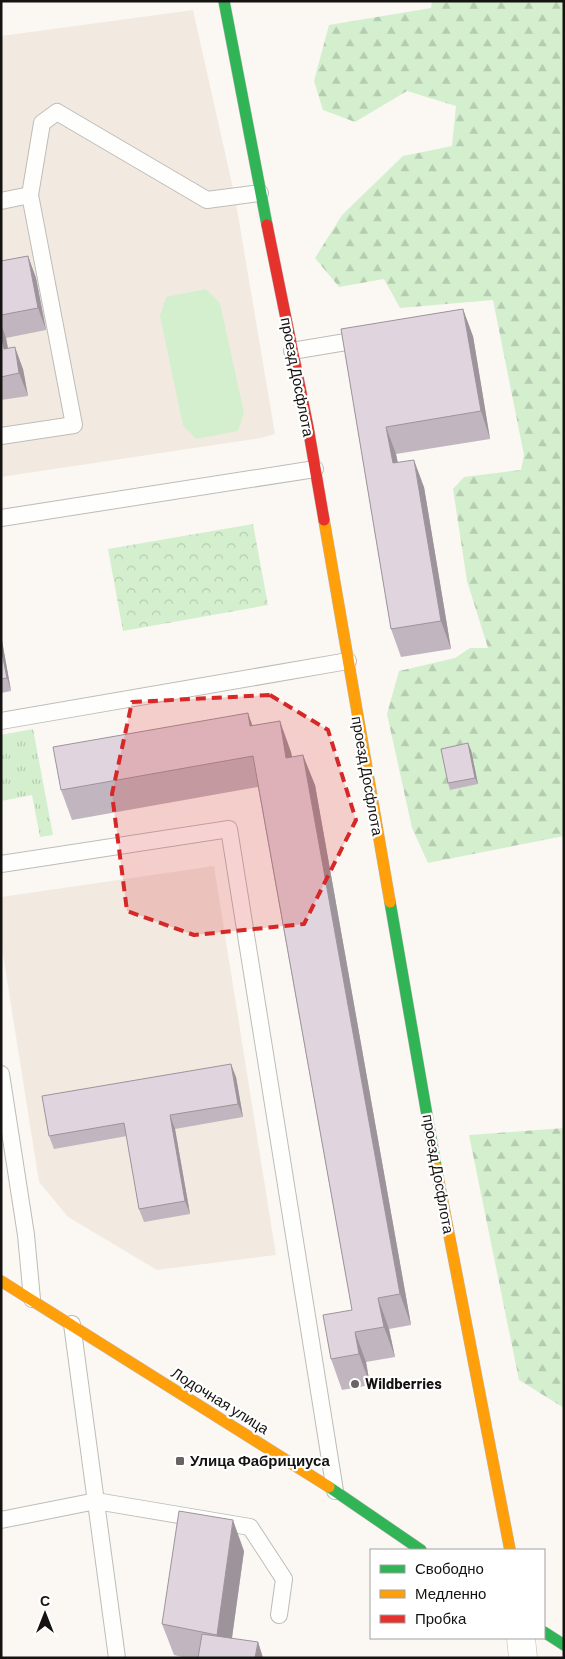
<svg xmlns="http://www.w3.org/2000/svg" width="565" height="1659" font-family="Barlow,sans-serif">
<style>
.built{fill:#f2eae1}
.grass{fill:url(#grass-tufts)}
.forest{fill:url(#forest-firs)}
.park{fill:url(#park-crowns)}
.pitch{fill:#d4efce}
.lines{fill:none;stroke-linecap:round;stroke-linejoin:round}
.lane-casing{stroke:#bebcb9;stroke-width:18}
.street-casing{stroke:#bebcb9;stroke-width:29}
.fast-casing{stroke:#bebcb9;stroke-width:12}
.slow-casing{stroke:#bebcb9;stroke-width:12}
.jam-casing{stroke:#bebcb9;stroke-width:12}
.lane{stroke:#fefefd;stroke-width:16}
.street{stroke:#fefefd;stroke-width:28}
.fast{stroke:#30b455;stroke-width:11}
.slow{stroke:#ff9f0a;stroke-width:11}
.jam{stroke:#e5322d;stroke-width:11}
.wall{fill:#c1b6bf}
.shaded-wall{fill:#9d949b}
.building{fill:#e0d4de;stroke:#9d949b}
.marked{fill:#d62828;fill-opacity:0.2;stroke:#d62828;stroke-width:4;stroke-dasharray:10 6;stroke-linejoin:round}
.poi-dot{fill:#666360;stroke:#fff;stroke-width:2}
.labels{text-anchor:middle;stroke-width:4.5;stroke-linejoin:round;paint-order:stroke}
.street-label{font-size:15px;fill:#151311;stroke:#fff}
.poi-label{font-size:15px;font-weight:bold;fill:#151311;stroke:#fff;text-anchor:start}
</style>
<defs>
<pattern id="grass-tufts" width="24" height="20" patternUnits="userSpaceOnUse" patternTransform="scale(1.25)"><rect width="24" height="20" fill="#d4efce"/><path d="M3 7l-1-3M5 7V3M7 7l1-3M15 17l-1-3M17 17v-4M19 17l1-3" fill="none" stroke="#b5ccb0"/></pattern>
<pattern id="forest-firs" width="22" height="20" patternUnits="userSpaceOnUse" patternTransform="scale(1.25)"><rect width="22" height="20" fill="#d4efce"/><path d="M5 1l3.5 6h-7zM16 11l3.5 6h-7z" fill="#b5ccb0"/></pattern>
<pattern id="park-crowns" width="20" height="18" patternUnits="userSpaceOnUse" patternTransform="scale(1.25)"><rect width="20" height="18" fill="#d4efce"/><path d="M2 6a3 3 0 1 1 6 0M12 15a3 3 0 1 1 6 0" fill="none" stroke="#b5ccb0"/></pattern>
</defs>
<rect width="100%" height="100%" fill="#fbf8f4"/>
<g class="built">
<polygon points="193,10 235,197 275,434 261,438 1,477 1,36"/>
<polygon points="214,866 276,1255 157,1270 68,1217 39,1182 1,942 1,897"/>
</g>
<polygon class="grass" points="33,729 53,835 40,837 32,795 1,801 1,735"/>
<g class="forest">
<polygon points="432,1 564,1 564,836 428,863 412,828 387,714 399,671 455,658 470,648 488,648 467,581 453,489 464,477 521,470 524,455 493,300 400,308 384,279 339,287 315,258 342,215 403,156 452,146 456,106 407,91 355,122 323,110 314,81 329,25 431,8"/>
<polygon points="564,1128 564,1408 519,1380 469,1135"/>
</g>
<polygon class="park" points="253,524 268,605 123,631 108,549"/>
<polygon class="pitch" points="206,289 220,303 244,413 238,431 196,439 183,426 160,316 166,297"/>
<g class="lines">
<defs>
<g id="lane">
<polyline points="1,201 30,195"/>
<polyline points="292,351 364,339"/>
<polyline points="1,436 74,425 30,195 42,123 57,112 207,200 260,193"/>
<polyline points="1,518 315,469"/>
<polyline points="1,721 348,661"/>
<polyline points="1,864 229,829 335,1491"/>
<polyline points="1,1074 26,1235 32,1299"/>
<polyline points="72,1324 117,1658"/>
<polyline points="1,1520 96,1501 250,1527 284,1579 279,1615"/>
</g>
<polyline id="street" points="521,1638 523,1658"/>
<g id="fast">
<polyline points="224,1 267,225"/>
<polyline points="390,902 436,1167"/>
<polyline points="329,1487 421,1550"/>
<polyline points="544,1632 564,1645"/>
</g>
<g id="slow">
<polyline points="324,520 390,902"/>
<polyline points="436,1167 510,1550"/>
<polyline points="1,1281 329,1487"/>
</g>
<polyline id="jam" points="267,225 308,427 324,520"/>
</defs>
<use href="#lane" class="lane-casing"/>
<use href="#street" class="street-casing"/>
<use href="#fast" class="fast-casing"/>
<use href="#slow" class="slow-casing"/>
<use href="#jam" class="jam-casing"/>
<use href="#lane" class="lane"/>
<use href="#street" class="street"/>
<use href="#fast" class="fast"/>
<use href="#slow" class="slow"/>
<use href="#jam" class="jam"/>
</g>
<g class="wall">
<polygon points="28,256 36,278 46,330 6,338 8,348 23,369 28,396 1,400 1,261"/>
<polygon points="341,329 473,336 490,439 396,454 398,463 424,487 451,649 401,657 391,629"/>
<polygon points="1,635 11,691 1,693"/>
<polygon points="253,726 291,752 292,757 315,785 411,1325 389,1329 395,1357 366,1362 370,1385 342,1390 331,1359 352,1310 258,787 72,820 61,790"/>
<polygon points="471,750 478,784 450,790 448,783"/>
<polygon points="236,1077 243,1117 175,1129 190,1214 144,1222 139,1209 127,1136 54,1149 49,1136"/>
<polygon points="244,1551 232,1639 258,1642 263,1658 187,1658 174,1655 162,1624"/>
</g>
<g class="shaded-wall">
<polygon points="28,256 36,278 46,330 38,308"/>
<polygon points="463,309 473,336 490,439 481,411"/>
<polygon points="1,324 6,338 12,371 4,349 1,333"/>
<polygon points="15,347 23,369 28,396 19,373"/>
<polygon points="386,427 396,454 403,491 393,463"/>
<polygon points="414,460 424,487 451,649 441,621"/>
<polygon points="1,635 11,691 7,678 1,648"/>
<polygon points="248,713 259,744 250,726"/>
<polygon points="280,721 291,752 298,789 286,758"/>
<polygon points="468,743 471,750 478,784 475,778"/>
<polygon points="303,755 315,785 411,1325 400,1294"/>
<polygon points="231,1064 236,1077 243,1117 238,1104"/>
<polygon points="170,1115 175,1129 190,1214 185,1201"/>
<polygon points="378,1298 389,1329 395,1357 384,1327"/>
<polygon points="355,1332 366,1362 370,1385 359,1354"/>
<polygon points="233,1520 244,1551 229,1658 225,1658 217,1635"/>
<polygon points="258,1642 263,1658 255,1658"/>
</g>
<g class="building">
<polygon points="28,256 38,308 1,315 1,261"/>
<polygon points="463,309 481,411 386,427 393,463 414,460 441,621 391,629 341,329"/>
<polygon points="1,333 4,349 15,347 19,373 1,377"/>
<polygon points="1,648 7,678 1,679"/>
<polygon points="248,713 250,726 280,721 286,758 303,755 400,1294 378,1298 384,1327 355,1332 359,1354 331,1359 323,1315 352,1310 253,756 61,790 53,747"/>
<polygon points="468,743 475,778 448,783 441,749"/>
<polygon points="231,1064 238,1104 170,1115 185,1201 139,1209 124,1123 49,1136 42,1096"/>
<polygon points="179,1511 233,1520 217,1635 162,1624"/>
<polygon points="202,1634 258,1642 255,1658 198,1658"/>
</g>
<path class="marked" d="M270,695l58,35 28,90 -52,104 -110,11 -67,-24 -15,-117 20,-92z"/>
<g class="poi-dot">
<circle cx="355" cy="1384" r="5"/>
<rect x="175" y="1456" width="10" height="10" rx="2.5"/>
</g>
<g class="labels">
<g class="street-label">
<text transform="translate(297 377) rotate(79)" y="5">проезд Досфлота</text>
<text transform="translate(367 776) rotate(80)" y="5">проезд Досфлота</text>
<text transform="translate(438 1174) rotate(80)" y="5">проезд Досфлота</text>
<text transform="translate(220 1401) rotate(32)" y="5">Лодочная улица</text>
</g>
<g class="poi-label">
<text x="365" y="1389">Wildberries</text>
<text x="190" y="1466">Улица Фабрициуса</text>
</g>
</g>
<rect width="565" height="1659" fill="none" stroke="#151311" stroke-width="5"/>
<rect x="370" y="1549" width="175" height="90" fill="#ffffff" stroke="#a1a1a0"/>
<rect x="380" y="1565" width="25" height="8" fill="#30b455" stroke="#a1a1a0"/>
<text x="415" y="1574" font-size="15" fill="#151311">Свободно</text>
<rect x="380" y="1590" width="25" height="8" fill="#ff9f0a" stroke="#a1a1a0"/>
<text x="415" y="1599" font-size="15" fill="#151311">Медленно</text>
<rect x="380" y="1615" width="25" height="8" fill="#e5322d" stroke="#a1a1a0"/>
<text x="415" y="1624" font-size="15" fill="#151311">Пробка</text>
<g transform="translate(45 1614)" stroke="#ffffff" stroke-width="4" paint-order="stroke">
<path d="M0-4L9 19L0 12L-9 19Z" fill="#151311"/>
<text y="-8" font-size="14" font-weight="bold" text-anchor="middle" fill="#151311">С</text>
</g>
</svg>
